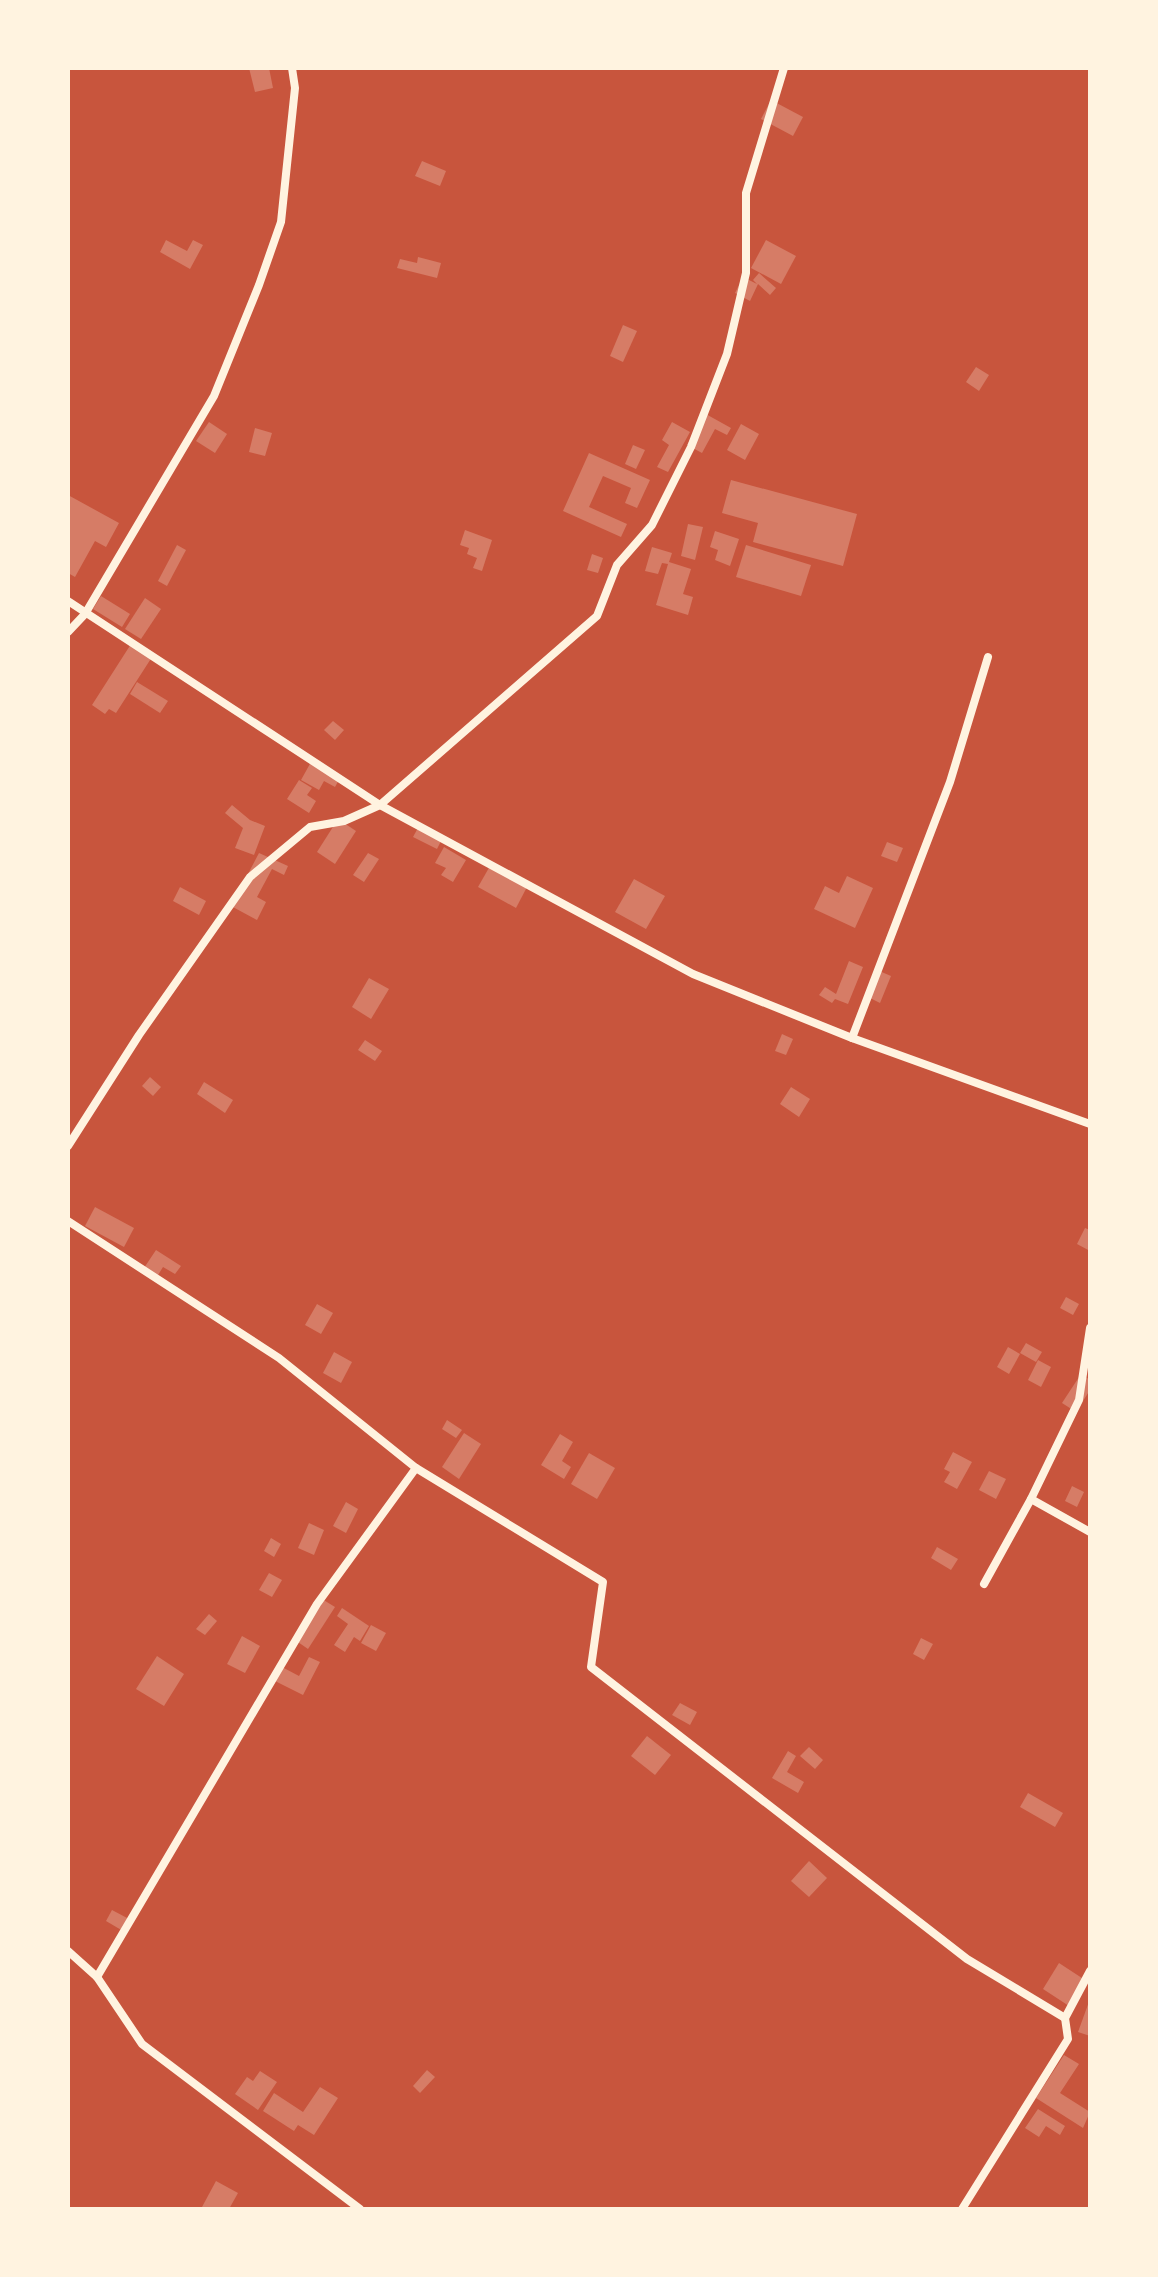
<svg xmlns="http://www.w3.org/2000/svg" width="1158" height="2277" font-family="Rubik,sans-serif">
<style>
.building{fill:#d67c66}
.lines{fill:none;stroke-linecap:round;stroke-linejoin:round}
.minor{stroke:#fff3e0;stroke-width:8}
</style>
<rect width="100%" height="100%" fill="#c8553d"/>
<g class="building">
<polygon points="249,68 269,68 273,88 255,92"/>
<polygon points="771,100 803,117 793,136 761,119"/>
<polygon points="422,161 446,171 440,186 415,176"/>
<polygon points="166,240 187,251 193,240 203,245 190,269 160,252"/>
<polygon points="766,240 796,256 781,284 751,268"/>
<polygon points="418,257 441,263 437,278 397,268 400,259 417,263"/>
<polygon points="759,273 776,288 770,295 758,284 750,301 735,293 743,277 757,284 753,280"/>
<polygon points="623,325 637,331 623,362 610,356"/>
<polygon points="976,367 989,375 979,391 966,382"/>
<polygon points="704,413 731,428 727,435 715,429 702,453 687,445"/>
<polygon points="209,422 227,434 215,453 196,441"/>
<polygon points="672,422 690,432 668,472 657,467 669,445 662,440"/>
<polygon points="741,424 759,434 745,460 727,450"/>
<polygon points="255,428 272,433 265,456 249,452"/>
<polygon points="633,445 645,450 636,469 625,464"/>
<polygon points="589,453 650,480 637,508 625,503 631,488 603,476 589,507 627,524 621,537 563,511"/>
<polygon points="731,480 857,514 843,566 753,542 758,523 722,513"/>
<polygon points="68,495 119,523 106,547 95,541 75,577 68,573"/>
<polygon points="688,524 703,527 695,560 681,556"/>
<polygon points="465,530 492,540 482,571 473,568 477,558 467,554 469,548 460,545"/>
<polygon points="715,531 739,539 730,566 715,560 718,550 710,547"/>
<polygon points="177,545 186,550 167,586 158,581"/>
<polygon points="746,545 811,565 801,596 736,577"/>
<polygon points="652,547 672,553 669,562 691,569 683,594 693,597 688,615 656,605 668,564 662,563 658,574 645,571"/>
<polygon points="592,554 603,558 598,573 587,570"/>
<polygon points="101,596 130,614 122,627 93,609"/>
<polygon points="145,598 161,609 141,639 125,629"/>
<polygon points="131,644 152,657 116,713 109,709 105,714 92,705"/>
<polygon points="137,682 168,701 160,713 130,694"/>
<polygon points="333,721 344,730 335,740 324,730"/>
<polygon points="311,762 340,778 335,787 324,781 319,790 301,780"/>
<polygon points="299,780 312,788 307,795 316,801 309,813 287,799"/>
<polygon points="232,805 250,820 265,826 254,855 235,848 243,828 225,813"/>
<polygon points="338,819 356,831 335,864 317,852"/>
<polygon points="419,826 442,839 437,849 413,837"/>
<polygon points="887,842 903,848 897,862 881,856"/>
<polygon points="444,847 466,860 453,882 441,875 446,868 435,863"/>
<polygon points="259,853 288,866 284,875 272,869 257,897 266,902 257,920 231,906"/>
<polygon points="368,853 379,859 364,882 353,875"/>
<polygon points="490,866 527,887 516,908 478,887"/>
<polygon points="847,876 873,888 855,928 814,909 825,886 839,893"/>
<polygon points="634,879 665,896 646,929 615,912"/>
<polygon points="180,887 206,901 199,915 173,901"/>
<polygon points="849,961 863,967 848,1004 835,999 832,1003 819,995 825,987 836,994"/>
<polygon points="877,970 891,976 880,1003 866,996"/>
<polygon points="369,978 389,989 371,1019 352,1007"/>
<polygon points="782,1034 793,1039 786,1055 775,1051"/>
<polygon points="365,1040 382,1051 375,1061 358,1050"/>
<polygon points="150,1077 161,1087 153,1096 142,1086"/>
<polygon points="204,1082 233,1100 225,1113 197,1094"/>
<polygon points="791,1087 810,1099 799,1117 780,1104"/>
<polygon points="95,1207 134,1228 124,1247 85,1226"/>
<polygon points="1085,1228 1090,1230 1090,1251 1077,1244"/>
<polygon points="156,1250 181,1266 175,1274 163,1267 155,1280 142,1271"/>
<polygon points="1066,1297 1079,1304 1073,1315 1060,1308"/>
<polygon points="317,1304 333,1313 321,1334 305,1325"/>
<polygon points="1026,1343 1042,1352 1036,1362 1020,1353"/>
<polygon points="1008,1347 1020,1354 1009,1374 997,1367"/>
<polygon points="334,1352 352,1362 341,1383 323,1373"/>
<polygon points="1038,1360 1051,1367 1041,1387 1028,1380"/>
<polygon points="1081,1374 1090,1380 1090,1390 1076,1412 1062,1403"/>
<polygon points="447,1420 462,1430 456,1438 442,1429"/>
<polygon points="464,1433 481,1444 459,1479 442,1467"/>
<polygon points="560,1434 573,1442 562,1461 571,1467 564,1479 541,1465"/>
<polygon points="953,1452 972,1462 957,1489 944,1482 950,1472 944,1469"/>
<polygon points="589,1453 615,1468 597,1499 571,1484"/>
<polygon points="989,1471 1006,1479 996,1499 979,1490"/>
<polygon points="1072,1486 1084,1492 1077,1507 1065,1501"/>
<polygon points="346,1502 358,1509 346,1533 333,1526"/>
<polygon points="309,1523 324,1530 314,1555 298,1548"/>
<polygon points="271,1538 281,1544 274,1557 264,1551"/>
<polygon points="937,1547 958,1559 951,1570 931,1558"/>
<polygon points="269,1573 282,1580 272,1597 259,1590"/>
<polygon points="322,1599 335,1607 308,1649 295,1640"/>
<polygon points="342,1608 369,1626 360,1641 354,1637 345,1652 334,1645 348,1624 337,1616"/>
<polygon points="209,1614 217,1621 205,1635 196,1629"/>
<polygon points="371,1625 386,1633 376,1651 361,1643"/>
<polygon points="242,1636 260,1646 245,1673 227,1664"/>
<polygon points="921,1638 933,1644 924,1660 913,1654"/>
<polygon points="157,1656 184,1674 164,1706 136,1689"/>
<polygon points="309,1657 320,1662 303,1695 275,1681 282,1667 299,1676"/>
<polygon points="680,1703 697,1712 690,1725 672,1715"/>
<polygon points="647,1736 671,1755 655,1775 631,1756"/>
<polygon points="809,1747 823,1760 815,1769 800,1756"/>
<polygon points="788,1751 796,1756 787,1772 804,1782 798,1793 772,1778"/>
<polygon points="1028,1793 1063,1813 1055,1827 1020,1807"/>
<polygon points="809,1861 827,1878 809,1897 791,1881"/>
<polygon points="112,1910 129,1919 123,1931 106,1921"/>
<polygon points="1059,1963 1085,1980 1069,2006 1043,1989"/>
<polygon points="1090,1999 1090,2036 1078,2032"/>
<polygon points="1064,2055 1079,2064 1060,2093 1090,2112 1083,2128 1036,2098"/>
<polygon points="427,2070 435,2077 420,2093 413,2086"/>
<polygon points="260,2071 277,2082 258,2110 235,2094 247,2077 253,2081"/>
<polygon points="320,2087 338,2098 314,2135 298,2125 294,2131 263,2111 274,2093 303,2112"/>
<polygon points="1038,2109 1065,2126 1060,2135 1046,2126 1039,2137 1025,2128"/>
<polygon points="216,2181 238,2193 229,2209 202,2207"/>
</g>
<g class="lines">
<g class="minor">
<polyline points="68,601 380,805 693,974 852,1038 1090,1124"/>
<polyline points="68,632 85,614 214,396 259,285 281,222 295,88 292,68"/>
<polyline points="852,1038 950,782 988,657"/>
<polyline points="68,1146 139,1035 250,877 310,827 344,821 380,805 597,616 617,565 652,525 691,447 727,354 746,273 746,193 784,68"/>
<polyline points="68,1221 279,1358 416,1468 603,1582 591,1667 967,1959 1065,2018"/>
<polyline points="1090,1328 1079,1400 1031,1499 1090,1532"/>
<polyline points="984,1584 1031,1499"/>
<polyline points="68,1951 97,1977 142,2044 360,2209"/>
<polyline points="97,1977 317,1604 416,1468"/>
<polyline points="962,2209 1068,2039 1065,2018 1090,1971"/>
</g>
</g>
<rect width="1158" height="2277" fill="none" stroke="#fff3e0" stroke-width="140"/>
</svg>
